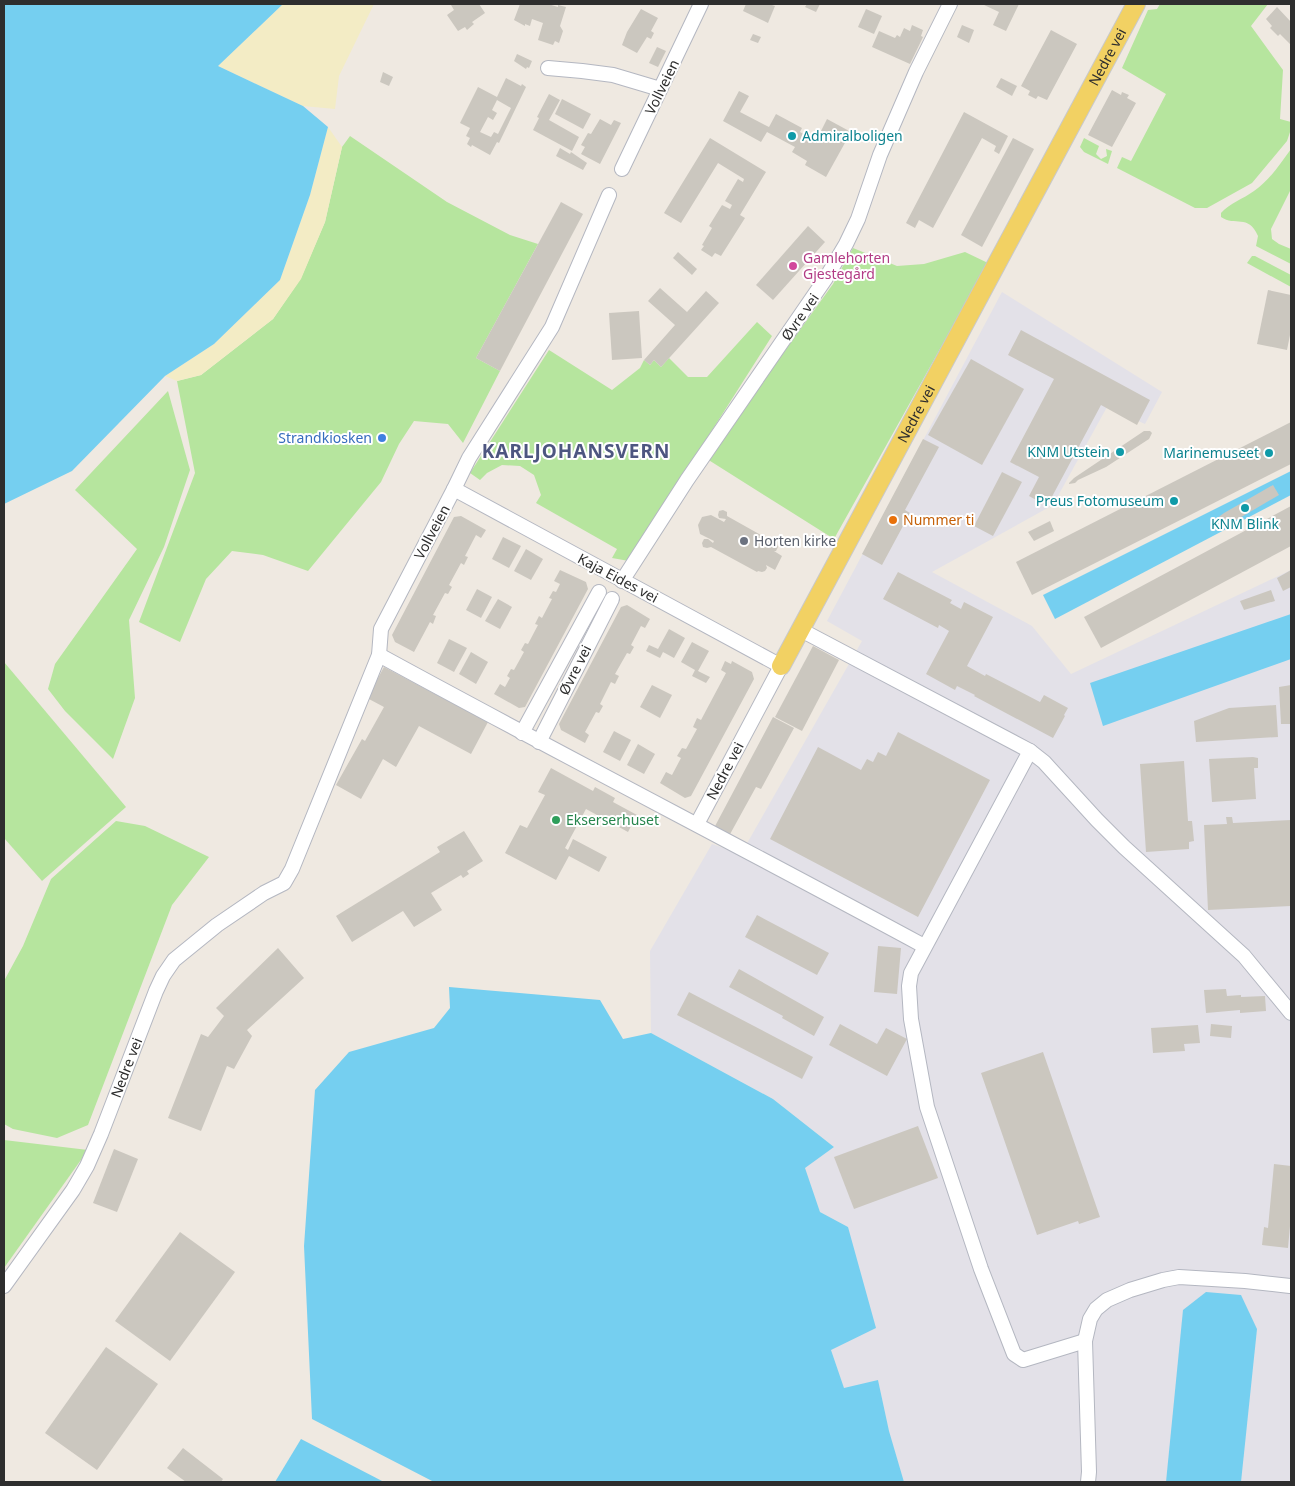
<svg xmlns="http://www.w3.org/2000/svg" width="1295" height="1486" font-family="'Noto Sans',sans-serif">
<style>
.industrial{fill:#e3e1e8}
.green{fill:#b6e59e}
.sand{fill:#f3ecc5}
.water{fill:#75cff0}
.building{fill:#cbc7bf;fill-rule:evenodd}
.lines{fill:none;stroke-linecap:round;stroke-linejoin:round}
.minor-casing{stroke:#b4b7c1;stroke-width:16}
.major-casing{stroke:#c9c9c9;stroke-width:20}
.minor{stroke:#fff;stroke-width:14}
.major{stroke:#f2d163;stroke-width:18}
.culture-dot{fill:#0f9aa8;stroke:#fff;stroke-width:2}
.hotel-dot{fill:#d1479c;stroke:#fff;stroke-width:2}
.shop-dot{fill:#3f7fe0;stroke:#fff;stroke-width:2}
.food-dot{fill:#e8710a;stroke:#fff;stroke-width:2}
.worship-dot{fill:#6b7280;stroke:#fff;stroke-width:2}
.leisure-dot{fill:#2e9e5b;stroke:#fff;stroke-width:2}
.labels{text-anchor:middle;stroke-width:4;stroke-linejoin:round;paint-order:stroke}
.street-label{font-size:14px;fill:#2e2e2e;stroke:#fff}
.culture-label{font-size:14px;fill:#0d838f;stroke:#fff;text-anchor:end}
.hotel-label{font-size:14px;fill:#b23c85;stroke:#fff;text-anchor:start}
.shop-label{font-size:14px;fill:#366cbe;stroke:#fff;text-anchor:end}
.food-label{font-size:14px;fill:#c56008;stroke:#fff;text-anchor:start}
.worship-label{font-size:14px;fill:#5b616d;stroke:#fff;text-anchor:start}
.leisure-label{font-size:14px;fill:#27864d;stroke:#fff;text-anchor:start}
.district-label{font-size:19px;font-weight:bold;letter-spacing:1px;fill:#4d5680;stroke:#fff}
</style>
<rect width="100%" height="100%" fill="#efe9e1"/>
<polygon class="industrial" points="1002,292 1162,392 1145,424 1107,407 1053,505 932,572 1032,626 1071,674 1291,570 1291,1482 904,1482 889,1432 878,1380 844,1389 831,1350 848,1227 820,1212 804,1168 834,1147 773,1099 651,1033 650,951 712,844 741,854 862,641 827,621"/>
<g class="green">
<polygon points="1160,4 1268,4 1251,26 1283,70 1280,119 1291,122 1291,129 1287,141 1252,183 1207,208 1195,208 1117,168 1122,157 1131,161 1166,94 1122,68 1148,10 1157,9"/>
<polygon points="350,136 447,202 510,235 538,244 476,358 500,371 463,443 448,424 414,421 399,444 381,482 308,571 263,555 232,551 206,579 180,642 139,622 195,473 177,381 201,375 273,319 301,278 325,222 342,147"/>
<polygon points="1084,138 1099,146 1096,154 1101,159 1107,156 1106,149 1112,151 1108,164 1084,152 1080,147"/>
<path d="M1291,149v40l-20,40 1,10 7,5 12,5v15l-35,-18 2,-10c-10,-23 -23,-9 -37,-19v-4c9,-10 22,-14 33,-22 16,-11 26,-27 37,-42z"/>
<polygon points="853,248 897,266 924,264 965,252 988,263 834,539 707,459 833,284"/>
<polygon points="1252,256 1255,256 1291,275 1291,287 1247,263"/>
<polygon points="757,322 772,336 629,561 612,558 617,549 536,503 541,495 534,475 520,466 502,465 487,473 480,480 470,473 549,350 612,390 640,368 644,360 650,365 654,360 661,367 669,358 688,377 707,377"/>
<polygon points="168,391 190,470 164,547 129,620 135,698 113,759 65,711 48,689 55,664 137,549 75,490"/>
<polygon points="4,662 126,807 42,881 4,838"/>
<polygon points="116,821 145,826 209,857 172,905 88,1125 57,1138 13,1129 4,1124 4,981 23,946 51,879"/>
<polygon points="4,1140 88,1150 4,1268"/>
</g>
<g class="sand">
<polygon points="283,4 374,4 339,76 335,109 303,106 218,66"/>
<polygon points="328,127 342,147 325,222 301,279 273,319 201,375 177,381 165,376 214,344 280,280 310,195"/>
</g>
<g class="water">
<polygon points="4,4 283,4 218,66 303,106 328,127 310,195 280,280 214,344 165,376 72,471 4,504"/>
<polygon points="1291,471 1291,495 1055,619 1043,595"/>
<polygon points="1291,614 1291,659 1103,726 1090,683"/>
<polygon points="449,987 600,1000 623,1039 651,1033 773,1099 834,1147 805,1168 820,1212 848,1227 876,1328 831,1350 844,1388 878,1380 889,1431 904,1482 434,1482 312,1419 304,1246 315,1090 349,1052 434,1028 450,1008"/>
<polygon points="1206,1292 1241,1295 1257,1329 1241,1482 1166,1482 1183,1310"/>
<polygon points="301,1439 384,1482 275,1482"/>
</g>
<g class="building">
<polygon points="453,4 479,4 485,13 472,22 474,24 467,30 465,27 458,31 447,15 454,10 451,5"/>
<polygon points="520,4 531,5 531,4 548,4 558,7 558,5 566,7 560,26 563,31 559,43 555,41 553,45 538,40 543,23 532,19 530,26 525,24 525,26 514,20"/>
<polygon points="746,4 769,4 775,6 768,23 743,11"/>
<polygon points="807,4 820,4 816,12 805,7"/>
<polygon points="982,4 1019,4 1006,31 993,25 999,12"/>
<polygon points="1277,7 1291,22 1291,45 1280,34 1278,36 1270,28 1272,26 1266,19"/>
<polygon points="641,9 658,18 651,31 654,33 651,39 647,37 637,53 622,45 627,32"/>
<polygon points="866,9 882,16 874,34 858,27"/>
<polygon points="912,25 923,30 921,36 923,37 910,64 872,47 879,31 895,38 897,35 900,37 904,28 910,31"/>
<polygon points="962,25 974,30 969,43 957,37"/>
<polygon points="1051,30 1077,44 1047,100 1038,96 1036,99 1028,95 1030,91 1021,86"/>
<polygon points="753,34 761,37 758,43 750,40"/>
<polygon points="657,47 666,51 658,67 649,63"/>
<polygon points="517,54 532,61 529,68 527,67 526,69 514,61"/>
<polygon points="383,72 393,77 389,86 380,82"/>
<path d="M506,78l15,8 1,-2 4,3 -27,56 -2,-1 -7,13 -18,-10 -1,2 -4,-3 3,-6 -4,-2 4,-8 -10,-5 18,-36 19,10zM497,100l14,8 -13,26 -4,-2 -3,5 -11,-5 8,-15 5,3 4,-7 -5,-3z"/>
<polygon points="1001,78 1017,86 1012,96 996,87"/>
<polygon points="1112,90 1121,95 1122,92 1129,95 1127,98 1136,103 1112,147 1088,135"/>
<polygon points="739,91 749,96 740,112 769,127 776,114 802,128 800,132 816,141 827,119 851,132 826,177 805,165 807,161 792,152 795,147 767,132 761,142 723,121"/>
<polygon points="549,94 560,100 549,120 579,137 572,151 533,130 539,118 537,117"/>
<polygon points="562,99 591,114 583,129 555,114"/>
<polygon points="964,112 1008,136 999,154 994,151 996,146 982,138 933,228 919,220 915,228 906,223"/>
<polygon points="600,119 611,125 614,120 621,123 600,164 581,154 585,147 581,145 588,133 591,134"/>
<polygon points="710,138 766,172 740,215 745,218 721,256 715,253 712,257 701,250 704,246 702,245 712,228 709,226 722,205 730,209 732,205 725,201 738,179 743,182 744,179 718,163 681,223 664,213"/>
<polygon points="1013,138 1034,149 982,247 961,235"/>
<polygon points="560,148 570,154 571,152 587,163 583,170 556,156"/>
<polygon points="561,202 583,214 500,371 476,358"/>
<polygon points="808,226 825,242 773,300 756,285"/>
<polygon points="678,252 697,269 692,275 673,258"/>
<polygon points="660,288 687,312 706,291 719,303 661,367 654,360 650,365 644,360 675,325 648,301"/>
<polygon points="1268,290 1291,295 1291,330 1287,350 1257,344"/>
<polygon points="639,311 642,358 612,360 609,313"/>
<polygon points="1021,330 1150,400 1137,425 1101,405 1047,506 1029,496 1039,477 1010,462 1054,379 1008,355"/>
<polygon points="971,359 1024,389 982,465 928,435"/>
<polygon points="1291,422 1291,464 1032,595 1016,562"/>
<polygon points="1144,431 1150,431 1152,433 1149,439 1106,467 1078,480 1075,483 1069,484 1069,483 1074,478"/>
<polygon points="923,439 939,447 905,510 910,513 882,565 862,554"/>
<polygon points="1002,472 1022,482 993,536 974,526"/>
<polygon points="1273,485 1279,495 1231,523 1213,528 1210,527 1216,519 1224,513"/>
<polygon points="1291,506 1291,546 1101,648 1084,617"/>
<polygon points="723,510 727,512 727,516 777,544 778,547 776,551 774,551 782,556 775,570 766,565 767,568 765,571 762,572 758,571 757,572 711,547 707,548 703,547 702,543 704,539 708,539 713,543 714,541 700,534 698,525 702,517 711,515 724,522 726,519 719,518 718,515 719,511"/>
<polygon points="461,516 486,530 481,538 476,535 465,556 468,557 464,565 461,563 449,585 452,587 448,594 445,593 433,615 436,616 433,624 430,622 414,652 395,642 392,635 454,517"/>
<polygon points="1050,521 1054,531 1034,541 1028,532"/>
<polygon points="503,537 521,546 509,568 492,559"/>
<polygon points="526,549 543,559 531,580 514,571"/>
<polygon points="560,570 586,582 588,589 525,707 519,708 494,694 500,684 505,687 510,678 507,676 511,669 514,670 524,652 521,650 525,643 528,644 538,625 535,624 539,616 542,618 552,599 549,598 553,591 556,592 560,584 554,581"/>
<polygon points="1291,570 1291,587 1283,591 1277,578"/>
<polygon points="898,572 952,600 950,603 961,609 964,602 993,617 967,666 985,676 986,674 1040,702 1044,695 1068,708 1064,715 1065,716 1053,738 974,696 975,695 957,686 955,690 926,674 949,631 939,625 938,628 883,599"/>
<polygon points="477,589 492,597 481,618 466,610"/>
<polygon points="1271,590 1275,601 1244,610 1240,601"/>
<polygon points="498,599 512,607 500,629 485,621"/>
<polygon points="627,605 650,619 645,628 641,626 631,645 634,647 630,654 627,653 615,674 619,676 615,684 611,682 600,704 603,706 599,713 596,712 585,732 589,735 585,743 561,730 559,724 621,607"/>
<polygon points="669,629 685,638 674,658 663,652 660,658 646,651 649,645 658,649"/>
<polygon points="449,639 467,648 454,672 437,663"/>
<polygon points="692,642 709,651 698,671 710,677 706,683 692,676 695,670 681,662"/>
<polygon points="813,646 839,660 802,731 775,717"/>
<polygon points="471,652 488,662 476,684 459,674"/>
<polygon points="725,661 731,664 732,661 752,672 754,679 691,796 685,798 660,783 666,772 672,775 681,758 677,756 682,748 686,749 697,729 693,727 697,718 701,720 726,673 721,670"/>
<polygon points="384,667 488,722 471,754 419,726 396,767 383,759 361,799 336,785 362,739 365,741 384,707 367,698"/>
<polygon points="652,685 672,695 660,718 640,707"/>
<polygon points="1291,685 1291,724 1281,724 1279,687"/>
<polygon points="1276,705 1278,737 1196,742 1194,721 1229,708"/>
<polygon points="773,717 794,728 761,789 756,787 729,836 714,828"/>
<polygon points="614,731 631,740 620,761 603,752"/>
<polygon points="898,732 990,780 918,917 770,839 818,747 861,770 867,759 873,762 878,752 886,756"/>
<polygon points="638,744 655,754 644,774 627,765"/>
<polygon points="1253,757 1258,758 1258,768 1254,768 1256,799 1212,802 1209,759"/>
<polygon points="1184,761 1188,821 1192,821 1194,841 1189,842 1189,849 1146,852 1140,764"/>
<polygon points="551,768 593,791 595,787 615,798 613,802 637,815 628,832 586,809 565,848 568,850 573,839 607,857 599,872 569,856 556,880 505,853 520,825 527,828 545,795 538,792"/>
<polygon points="1226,817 1232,817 1233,823 1291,820 1291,906 1208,910 1204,825 1227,824"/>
<polygon points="464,831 483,861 467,871 469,874 463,878 461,875 431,893 442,910 414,927 403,911 352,942 336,916 440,852 437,847"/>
<polygon points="757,915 829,953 817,975 745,937"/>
<polygon points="878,946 901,948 897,994 874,992"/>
<polygon points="278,948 304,978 247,1030 252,1036 234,1069 227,1066 201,1131 168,1118 201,1034 208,1037 224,1016 216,1008"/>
<polygon points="739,969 824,1017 814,1036 782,1018 783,1016 729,987"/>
<polygon points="1226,989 1227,996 1241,995 1241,997 1265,996 1266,1011 1240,1013 1240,1010 1206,1013 1204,990"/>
<polygon points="689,992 813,1057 802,1079 677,1015"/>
<polygon points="840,1024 877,1044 886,1028 907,1039 887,1076 829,1045"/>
<polygon points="1211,1024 1232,1026 1231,1038 1210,1036"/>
<polygon points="1198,1025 1200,1043 1184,1044 1185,1051 1153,1053 1151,1028"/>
<polygon points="1043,1052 1100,1217 1079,1224 1078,1221 1037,1235 981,1073"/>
<polygon points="918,1126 938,1178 854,1209 834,1157"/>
<polygon points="114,1149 138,1159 117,1212 93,1203"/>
<polygon points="1274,1164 1291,1166 1290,1213 1291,1215 1288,1248 1262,1245 1264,1227 1268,1228"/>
<polygon points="180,1232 235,1272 170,1361 115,1321"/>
<polygon points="106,1347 158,1384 97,1470 45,1433"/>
<polygon points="183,1448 223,1479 221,1482 186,1482 167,1468"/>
</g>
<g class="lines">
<defs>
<g id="minor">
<polyline points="548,68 582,71 613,75 660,89"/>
<polyline points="622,169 701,4"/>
<polyline points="454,489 781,666 697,824"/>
<polyline points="622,581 687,480 826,278 846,244 858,219 880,155 916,72 950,4"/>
<polyline points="801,630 1030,751 1044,762 1097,820 1124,847 1244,956 1291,1013"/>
<path d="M379,655c181,99 364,193 545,291"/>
<polyline points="522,733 599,592"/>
<polyline points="539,742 612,599"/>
<polyline points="1030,751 911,973 909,986 911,1019 927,1107 981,1269 1014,1354 1023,1360 1085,1341"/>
<path id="s1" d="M4,1286l69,-96 14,-24 14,-32 55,-143 7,-15 11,-16 43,-35 47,-32 20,-10 8,-14 87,-214 2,-26 73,-140 15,-31 83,-131 57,-132"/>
<polyline points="1088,1482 1089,1472 1085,1341 1090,1319 1096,1309 1107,1300 1130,1290 1163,1280 1179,1277 1245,1281 1290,1286"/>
</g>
<g id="major">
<path id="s2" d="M781,666l355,-662"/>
</g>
</defs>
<use href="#minor" class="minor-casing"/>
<use href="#major" class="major-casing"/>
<use href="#minor" class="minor"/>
<use href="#major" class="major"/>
</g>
<g class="culture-dot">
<circle cx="792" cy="136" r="5"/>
<circle cx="1120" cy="452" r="5"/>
<circle cx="1269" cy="453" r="5"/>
<circle cx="1174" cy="501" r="5"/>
<circle cx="1245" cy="508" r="5"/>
</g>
<circle class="hotel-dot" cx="793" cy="266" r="5"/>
<circle class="shop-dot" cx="382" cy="438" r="5"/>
<circle class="food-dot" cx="893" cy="520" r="5"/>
<circle class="worship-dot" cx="744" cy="541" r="5"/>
<circle class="leisure-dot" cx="556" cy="820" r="5"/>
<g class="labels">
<g class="street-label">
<text dy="5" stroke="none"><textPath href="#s2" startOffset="691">Nedre vei</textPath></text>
<text transform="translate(662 87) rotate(-64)" y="5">Vollveien</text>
<text transform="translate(800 317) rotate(-55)" y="5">Øvre vei</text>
<text dy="5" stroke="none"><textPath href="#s2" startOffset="286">Nedre vei</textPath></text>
<text transform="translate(432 532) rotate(-62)" y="5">Vollveien</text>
<text transform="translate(618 578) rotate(28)" y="5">Kaja Eides vei</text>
<text transform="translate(575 670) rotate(-63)" y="5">Øvre vei</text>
<text transform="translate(725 771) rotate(-62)" y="5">Nedre vei</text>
<text dy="5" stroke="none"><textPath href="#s1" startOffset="252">Nedre vei</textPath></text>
</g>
<g class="culture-label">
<text x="802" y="141" text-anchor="start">Admiralboligen</text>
<text x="1110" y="457">KNM Utstein</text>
<text x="1259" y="458">Marinemuseet</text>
<text x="1164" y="506">Preus Fotomuseum</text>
<text x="1245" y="529" text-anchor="middle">KNM Blink</text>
</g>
<g class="hotel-label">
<text x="803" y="263">Gamlehorten<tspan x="803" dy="16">Gjestegård</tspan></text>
</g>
<g class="shop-label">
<text x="372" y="443">Strandkiosken</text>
</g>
<g class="food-label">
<text x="903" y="525">Nummer ti</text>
</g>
<g class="worship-label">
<text x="754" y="546">Horten kirke</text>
</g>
<g class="leisure-label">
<text x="566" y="825">Ekserserhuset</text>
</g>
<g class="district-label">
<text x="576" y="458">KARLJOHANSVERN</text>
</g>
</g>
<rect width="1295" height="1486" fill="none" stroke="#2e2e2e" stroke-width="10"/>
</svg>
